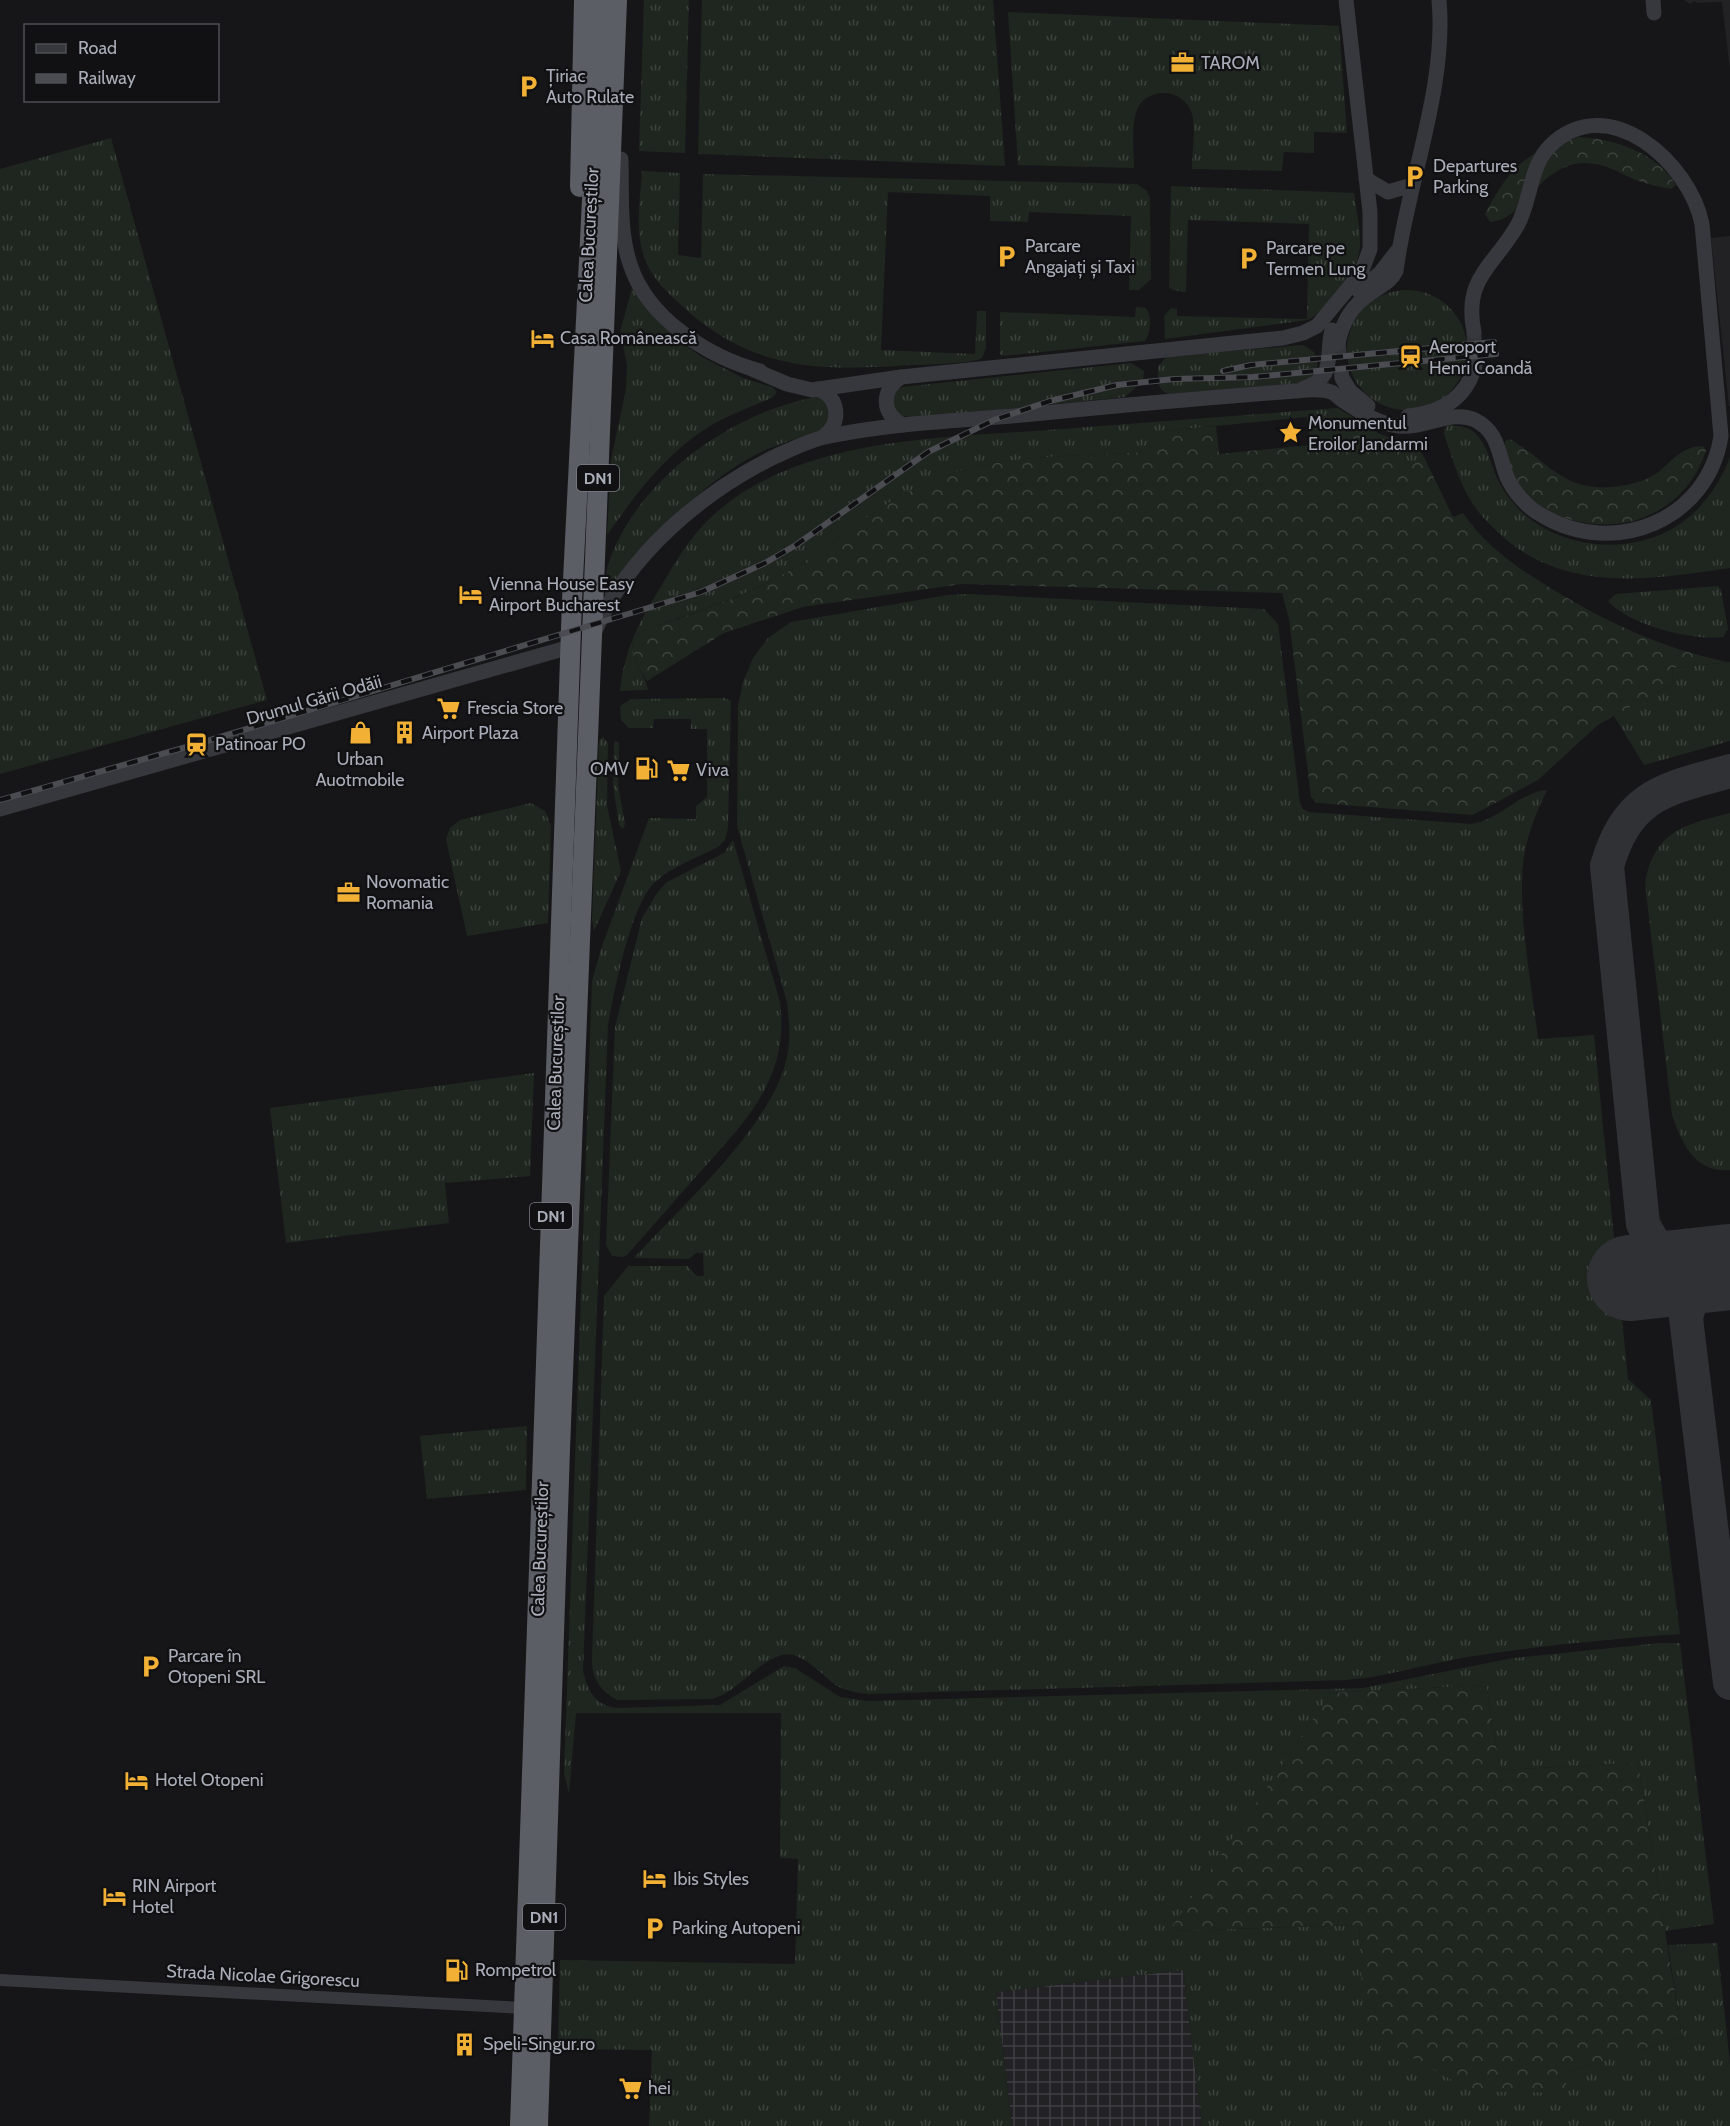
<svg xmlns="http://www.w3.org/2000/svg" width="1730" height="2126" font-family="Cabin,sans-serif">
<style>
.built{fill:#222225}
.industrial{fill:url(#industrial-grid)}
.grass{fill:url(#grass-tufts)}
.forest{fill:url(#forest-crowns)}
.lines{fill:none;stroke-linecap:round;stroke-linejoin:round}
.taxiway{stroke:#303135;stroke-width:34}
.runway{stroke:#303135;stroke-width:86}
.tertiary-tunnel{stroke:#333438;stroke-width:15;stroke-dasharray:15 8;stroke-linecap:butt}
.minor{stroke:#37383d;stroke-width:12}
.tertiary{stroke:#37383d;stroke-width:15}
.trunk{stroke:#5b5e65;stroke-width:20}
.rail-casing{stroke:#4a4c52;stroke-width:6}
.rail{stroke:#111113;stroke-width:4;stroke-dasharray:11;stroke-linecap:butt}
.labels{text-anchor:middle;stroke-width:4.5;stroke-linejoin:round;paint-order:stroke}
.shield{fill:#111113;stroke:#7b7e86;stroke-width:1.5}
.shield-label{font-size:16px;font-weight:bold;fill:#a8adb8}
.poi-label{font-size:18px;fill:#a8adb8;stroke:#111113;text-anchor:start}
.street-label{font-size:18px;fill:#a8adb8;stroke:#111113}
</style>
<defs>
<pattern id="industrial-grid" width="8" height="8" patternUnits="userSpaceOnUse" patternTransform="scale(1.5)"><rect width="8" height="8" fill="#222225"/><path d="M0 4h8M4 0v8" fill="none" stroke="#3f3f43"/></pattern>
<pattern id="grass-tufts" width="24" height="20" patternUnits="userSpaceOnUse" patternTransform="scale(1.5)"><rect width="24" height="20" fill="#1e261f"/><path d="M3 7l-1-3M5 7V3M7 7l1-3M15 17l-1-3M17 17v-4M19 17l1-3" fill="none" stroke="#3c433d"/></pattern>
<pattern id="forest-crowns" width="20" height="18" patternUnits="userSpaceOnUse" patternTransform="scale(1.5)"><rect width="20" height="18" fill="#1e261f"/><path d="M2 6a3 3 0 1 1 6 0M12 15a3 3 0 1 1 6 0" fill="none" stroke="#3c433d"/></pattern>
</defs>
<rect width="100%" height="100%" fill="#161618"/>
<g class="built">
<polygon points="1684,0 1730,0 1730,70 1722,2 1697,3 1695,1 1690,4"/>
<polygon points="1730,236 1730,406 1729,406 1711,238"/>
</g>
<polygon class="industrial" points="1183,1970 1202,2126 1012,2126 996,1992"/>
<g class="grass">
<polygon points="644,0 689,0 685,153 639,151"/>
<polygon points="702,0 993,0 1005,166 698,154"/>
<path d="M1008,12l331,14 8,107 -33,-1v21l-30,-1 -2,19 -90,-2c0,-17 4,-39 0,-55 -8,-27 -47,-28 -56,-2 -5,17 -2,39 -2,56l-116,-3z"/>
<polygon points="111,138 267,700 0,774 0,169"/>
<path d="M642,171l38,2 -2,82 23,3 2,-84 434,10 10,7 3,7 1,81 -12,11h-10l2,-74 -102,-4 -1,10 -38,-1v-25l-102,-4 -7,158 94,4 2,-43h9v37l-4,10c-11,7 -69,6 -86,8 -87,5 -149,1 -216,-62 -13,-12 -27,-25 -34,-42 -12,-28 -6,-61 -4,-91z"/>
<path d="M1171,186l183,7c7,49 15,63 -20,103 -9,10 -15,19 -27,24l-142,19 -1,-23 7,-8 6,1v7l130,3 2,-95 -121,-4 -2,72 -13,-2 -4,-3z"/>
<path d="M632,288l30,38 38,30 43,22 29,9 5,5 -5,6c-17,7 -35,14 -51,22 -50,26 -83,71 -114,115l4,-75 15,-71 1,-25 -7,-32z"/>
<circle cx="1407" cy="350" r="60"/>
<path d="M1136,307l10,1c6,9 5,24 -1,33l-142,15 -3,-2v-42l135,5z"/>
<path d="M1303,345l11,7c6,14 4,23 -9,31l-136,11c-13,-4 -11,-15 -11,-27l9,-11z"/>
<polygon points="1131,363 1144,371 1143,381 1125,397 918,418 902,416 895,412 892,399 894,391 902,387"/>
<path d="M816,397l8,3 9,14 -9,16c-23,7 -47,14 -69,25 -61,33 -107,88 -150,141 1,-10 0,-22 3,-31 27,-84 123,-153 208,-168z"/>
<path d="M1338,408l40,25 41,17 5,7 -13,8 -15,-19 -53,-27 -7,-1 -4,25 -22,2 -3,-28 -144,14 -18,21c-73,5 -151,1 -219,31 -52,23 -93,63 -142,91 -44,25 -95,40 -143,57 -21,21 4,38 7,59l-28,1c5,-45 20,-70 43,-108 15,-26 32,-53 55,-72 88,-76 234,-73 343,-82 93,-7 185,-14 277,-21z"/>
<path d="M1449,425c9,1 19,1 26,8 14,13 15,32 24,49 27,52 91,73 146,58 42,-11 70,-44 85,-83v111c-75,11 -157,25 -221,-26 -15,-13 -30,-27 -40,-44 -11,-20 -18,-43 -25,-64l1,-6z"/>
<path d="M1718,586l3,4 7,39 -5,8c-30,4 -95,-12 -115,-36l8,-7z"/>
<path d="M969,594l295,15 14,15 22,179 3,6 6,3 162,12c28,-3 48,-32 76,-34 -9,19 -18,40 -22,61 -10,51 7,134 13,188l56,-4 34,344 23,21 29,234c-72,5 -142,12 -213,23 -41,7 -80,20 -122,23l-476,14c-11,-1 -22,-3 -32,-8 -15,-10 -35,-36 -55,-31 -25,6 -43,37 -71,44l-94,1c-16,-9 -25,-21 -25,-40l12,-364 24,-30h59l10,10h7l-1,-23h-7l-7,6 -55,-1c46,-50 141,-135 153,-202 4,-18 2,-36 0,-54l-50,-176 1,-120 5,-24 10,-24 15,-20 23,-16 157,-27z"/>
<polygon points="1730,662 1730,741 1644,765 1614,716 1673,683 1672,668"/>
<path d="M724,698l7,3 -3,127 -3,12 -7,7c-21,11 -48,20 -65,37 -23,25 -39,107 -45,141l-25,646c5,19 11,34 33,37l104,-3 64,-39 11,2 45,29 28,4 495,-13 150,-30 147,-15h20l34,281 -49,7 -27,-168 -138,7 -14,-85 -155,8 -161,238 189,-6 6,106 201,61v-20l116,-35 -14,-92 49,-2 13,120v63h-528l-19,-156 -187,22 16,134h-363l3,-76 -94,-1 2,-89 235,4 3,-105 -18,-1 1,-145h-205l-7,80 -5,-19 28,-793 9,-32 48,-131 47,1v-13l11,-9v-68h-16v-10h-37l-1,9h-24l-8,-8 -1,-14 11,-7z"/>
<polygon points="603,737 608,743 607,806 621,871 594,931 592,919 599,741"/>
<polygon points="616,741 619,743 618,785 625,824 623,829 619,825 613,785 614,743"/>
<polygon points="531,803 545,811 551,826 548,923 467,936 446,839 450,828 460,820"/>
<path d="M1730,813v357c-35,3 -48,-26 -58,-55l-27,-232c10,-53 39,-58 85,-70z"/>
<path d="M733,840l47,162c10,75 -33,118 -79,169 -25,28 -49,56 -74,84l-4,2 -11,-1 -6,-11 9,-218 27,-109 15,-25 10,-11 57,-29z"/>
<polygon points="534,1073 530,1176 445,1183 449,1223 286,1243 270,1108"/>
<polygon points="527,1426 526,1490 427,1499 420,1436"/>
</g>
<g class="forest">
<path d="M1578,137c37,2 78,15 98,48l-5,4c-12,-2 -24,-5 -35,-9 -19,-8 -31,-17 -52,-17 -48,2 -59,58 -94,59l-5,-8c24,-46 43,-65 93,-77z"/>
<path d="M1336,418l13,3 47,25 15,19 13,-8 29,60 10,-4c23,34 55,55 89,76 56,34 112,60 176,73l-56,6 1,15 -75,42 -60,55 -65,35 -156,-12 -6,-6 -22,-178 -7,-26 -320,-9 -159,23 -79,26 -77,48c-10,-17 -23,-33 -6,-50 48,-16 99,-32 143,-57 49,-28 90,-68 142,-91 68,-30 146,-26 219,-31l18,-21 53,-5 3,28 113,-11 -2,-24z"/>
<path d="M1510,439c42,25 54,55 111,47 15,-3 27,-6 39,-15 13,-12 24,-25 43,-25l3,4c-9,30 -30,54 -59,66 -44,20 -116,4 -135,-44 -4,-11 -8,-19 -7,-31z"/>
<polygon points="1486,1685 1500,1770 1638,1763 1682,2037 1566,2072 1566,2093 1472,2091 1364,2031 1359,1925 1169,1931 1331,1693"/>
</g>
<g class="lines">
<g class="taxiway">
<path d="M1726,1268c-43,0 -62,-2 -83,-44l-36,-358c20,-72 59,-77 123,-95"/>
<path d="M1726,1268c-24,12 -34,24 -40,50l44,365"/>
</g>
<polyline class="runway" points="1630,1278 1730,1267"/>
<g class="tertiary-tunnel">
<polyline points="1474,332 1475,366"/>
<polyline points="1338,344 1342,378"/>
</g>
<polyline class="minor" points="0,1980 524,2008"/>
<g class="tertiary">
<polyline points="1653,0 1654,13"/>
<path d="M621,159c1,35 -2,72 9,105 17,54 78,93 130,107"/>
<polyline points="1366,179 1388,192 1412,185"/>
<polyline points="1359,291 1380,273 1398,250"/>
<path d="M1338,344c4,-22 14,-39 33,-51 10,-8 19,-10 25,-22 11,-87 51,-183 43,-271"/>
<polyline points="752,369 787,384 812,390 901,377 1283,338 1303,333 1317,326 1361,273 1370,249 1370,212 1346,0"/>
<path d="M901,377c-20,13 -20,37 2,48"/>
<polyline points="1342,378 1350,391 1368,406"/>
<path d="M1304,388c33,-11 21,-31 28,-58"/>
<path d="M817,389c23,7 25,35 6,48"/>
<path d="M1408,416c33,-3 58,-17 67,-50"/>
<path d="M595,631c33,-76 106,-138 179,-174 16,-7 33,-16 51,-20 65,-14 132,-16 198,-22 91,-9 181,-17 272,-24 11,-1 26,-3 36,1 4,1 8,6 11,8 18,12 36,24 57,26 25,3 53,-17 76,-6 24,12 23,34 32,57 7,16 21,31 36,39 72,42 165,4 178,-80l-19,-212c-12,-61 -94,-135 -152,-78 -21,21 -19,56 -33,80 -23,40 -54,52 -43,106"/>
<polyline points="0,809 570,647"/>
</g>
<g class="trunk">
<polyline points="580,187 584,0"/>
<polyline points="520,2126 572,600 602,0"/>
<polyline points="538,2126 560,1449 617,0"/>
</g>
<defs>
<g id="rail">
<polyline points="1223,371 1251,365 1494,342"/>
<polyline points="0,800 197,744 701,592 765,563 796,545 928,452 994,420 1050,401 1117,385 1174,379 1253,377 1496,354"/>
</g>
</defs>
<use href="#rail" class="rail-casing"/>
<use href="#rail" class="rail"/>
</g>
<defs>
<symbol id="office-bare" viewBox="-9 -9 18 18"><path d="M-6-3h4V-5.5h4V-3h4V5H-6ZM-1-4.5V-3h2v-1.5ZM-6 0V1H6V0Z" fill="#f2b134" stroke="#111113" stroke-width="2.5" paint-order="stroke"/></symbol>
<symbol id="parking-bare" viewBox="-9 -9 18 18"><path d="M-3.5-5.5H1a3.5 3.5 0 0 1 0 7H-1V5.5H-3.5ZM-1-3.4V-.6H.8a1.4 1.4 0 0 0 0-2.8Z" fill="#f2b134" stroke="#111113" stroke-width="2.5" paint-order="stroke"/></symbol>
<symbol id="hotel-bare" viewBox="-9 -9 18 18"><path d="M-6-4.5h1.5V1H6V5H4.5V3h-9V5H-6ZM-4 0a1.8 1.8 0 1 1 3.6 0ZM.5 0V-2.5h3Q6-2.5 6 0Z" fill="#f2b134" stroke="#111113" stroke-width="2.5" paint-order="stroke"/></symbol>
<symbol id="station-bare" viewBox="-9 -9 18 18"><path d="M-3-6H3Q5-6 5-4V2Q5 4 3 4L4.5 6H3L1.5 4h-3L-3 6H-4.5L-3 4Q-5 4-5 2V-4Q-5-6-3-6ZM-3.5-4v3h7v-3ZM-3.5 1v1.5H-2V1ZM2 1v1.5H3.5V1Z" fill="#f2b134" stroke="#111113" stroke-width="2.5" paint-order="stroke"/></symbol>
<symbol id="sight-bare" viewBox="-9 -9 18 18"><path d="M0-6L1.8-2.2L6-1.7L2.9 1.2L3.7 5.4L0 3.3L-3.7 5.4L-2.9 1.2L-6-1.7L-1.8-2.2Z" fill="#f2b134" stroke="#111113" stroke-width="2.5" paint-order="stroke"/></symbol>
<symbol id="supermarket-bare" viewBox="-9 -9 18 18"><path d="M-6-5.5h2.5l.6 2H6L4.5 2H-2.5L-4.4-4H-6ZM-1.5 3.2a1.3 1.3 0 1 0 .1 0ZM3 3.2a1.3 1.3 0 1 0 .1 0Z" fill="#f2b134" stroke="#111113" stroke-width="2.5" paint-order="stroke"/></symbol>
<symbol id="shop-bare" viewBox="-9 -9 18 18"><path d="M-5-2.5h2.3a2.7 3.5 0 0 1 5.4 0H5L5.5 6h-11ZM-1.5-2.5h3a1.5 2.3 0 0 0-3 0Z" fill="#f2b134" stroke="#111113" stroke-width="2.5" paint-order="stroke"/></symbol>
<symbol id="building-bare" viewBox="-9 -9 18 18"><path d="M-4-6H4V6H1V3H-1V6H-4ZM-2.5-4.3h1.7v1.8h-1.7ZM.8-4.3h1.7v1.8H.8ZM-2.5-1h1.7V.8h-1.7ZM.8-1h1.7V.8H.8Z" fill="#f2b134" stroke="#111113" stroke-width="2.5" paint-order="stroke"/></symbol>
<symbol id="fuel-bare" viewBox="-9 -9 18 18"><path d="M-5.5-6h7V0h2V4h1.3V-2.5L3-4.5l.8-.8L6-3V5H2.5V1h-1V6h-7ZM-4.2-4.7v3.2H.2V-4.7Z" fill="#f2b134" stroke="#111113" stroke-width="2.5" paint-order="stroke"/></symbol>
</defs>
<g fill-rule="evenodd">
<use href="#office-bare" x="1166" y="46" width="33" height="33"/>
<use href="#parking-bare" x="512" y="70" width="33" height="33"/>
<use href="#parking-bare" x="1398" y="160" width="33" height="33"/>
<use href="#parking-bare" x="990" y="240" width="33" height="33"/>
<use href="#parking-bare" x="1232" y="242" width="33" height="33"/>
<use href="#hotel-bare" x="526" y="322" width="33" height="33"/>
<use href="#station-bare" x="1394" y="340" width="33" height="33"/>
<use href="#sight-bare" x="1274" y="416" width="33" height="33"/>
<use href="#hotel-bare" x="454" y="578" width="33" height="33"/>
<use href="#supermarket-bare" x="432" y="692" width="33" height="33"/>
<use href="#shop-bare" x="344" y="716" width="33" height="33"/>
<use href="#building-bare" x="388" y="716" width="33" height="33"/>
<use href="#station-bare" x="180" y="728" width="33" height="33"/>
<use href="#fuel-bare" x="630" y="752" width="33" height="33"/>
<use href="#supermarket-bare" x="662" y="754" width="33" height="33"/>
<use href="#office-bare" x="332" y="876" width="33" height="33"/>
<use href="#parking-bare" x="134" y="1650" width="33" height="33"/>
<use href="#hotel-bare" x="120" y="1764" width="33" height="33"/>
<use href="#hotel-bare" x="638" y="1862" width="33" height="33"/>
<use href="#hotel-bare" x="98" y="1880" width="33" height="33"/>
<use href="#parking-bare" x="638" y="1912" width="33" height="33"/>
<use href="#fuel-bare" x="440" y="1954" width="33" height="33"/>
<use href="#building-bare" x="448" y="2028" width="33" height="33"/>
<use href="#supermarket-bare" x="614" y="2072" width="33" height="33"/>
</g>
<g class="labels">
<g class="shield">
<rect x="577" y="465" width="42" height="26" rx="4.5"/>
<rect x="530" y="1203" width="42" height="26" rx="4.5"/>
<rect x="523" y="1904" width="42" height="26" rx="4.5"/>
</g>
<g class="shield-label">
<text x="598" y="484">DN1</text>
<text x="551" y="1222">DN1</text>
<text x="544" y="1923">DN1</text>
</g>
<g class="poi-label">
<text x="1201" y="69">TAROM</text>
<text x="546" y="82">Țiriac<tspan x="546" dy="21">Auto Rulate</tspan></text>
<text x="1433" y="172">Departures<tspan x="1433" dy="21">Parking</tspan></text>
<text x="1025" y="252">Parcare<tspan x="1025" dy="21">Angajați și Taxi</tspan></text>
<text x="1266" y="254">Parcare pe<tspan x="1266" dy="21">Termen Lung</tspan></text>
<text x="560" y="344">Casa Românească</text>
<text x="1429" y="353">Aeroport<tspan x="1429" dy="21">Henri Coandă</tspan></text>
<text x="1308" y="429">Monumentul<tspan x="1308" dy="21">Eroilor Jandarmi</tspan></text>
<text x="489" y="590">Vienna House Easy<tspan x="489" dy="21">Airport Bucharest</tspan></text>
<text x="467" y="714">Frescia Store</text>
<text x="422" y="739">Airport Plaza</text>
<text x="215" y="750">Patinoar PO</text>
<text x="360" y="765" text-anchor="middle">Urban<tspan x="360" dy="21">Auotmobile</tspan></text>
<text x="629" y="775" text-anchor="end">OMV</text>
<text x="696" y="776">Viva</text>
<text x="366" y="888">Novomatic<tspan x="366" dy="21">Romania</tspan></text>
<text x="168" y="1662">Parcare în<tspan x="168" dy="21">Otopeni SRL</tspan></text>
<text x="155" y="1786">Hotel Otopeni</text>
<text x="673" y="1885">Ibis Styles</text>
<text x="132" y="1892">RIN Airport<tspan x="132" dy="21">Hotel</tspan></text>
<text x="672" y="1934">Parking Autopeni</text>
<text x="475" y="1976">Rompetrol</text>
<text x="483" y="2050">Speli-Singur.ro</text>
<text x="648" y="2094">hei</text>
</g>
<g class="street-label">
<text transform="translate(589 235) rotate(-87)" y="6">Calea Bucureștilor</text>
<text transform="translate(314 700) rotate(-16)" y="6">Drumul Gării Odăii</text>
<text transform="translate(556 1063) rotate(-88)" y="6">Calea Bucureștilor</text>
<text transform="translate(540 1549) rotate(-88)" y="6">Calea Bucureștilor</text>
<text transform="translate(263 1976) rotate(3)" y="6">Strada Nicolae Grigorescu</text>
</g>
</g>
<rect x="24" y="24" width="195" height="78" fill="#111113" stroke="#4d4f55" stroke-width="1.5"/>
<rect x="36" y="44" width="30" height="9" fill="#37383d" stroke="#4d4f55" stroke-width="1.5"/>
<text x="78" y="54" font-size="18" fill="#a8adb8">Road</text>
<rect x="36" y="74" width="30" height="9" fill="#4a4c52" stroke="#4d4f55" stroke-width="1.5"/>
<text x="78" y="84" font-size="18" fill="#a8adb8">Railway</text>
</svg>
